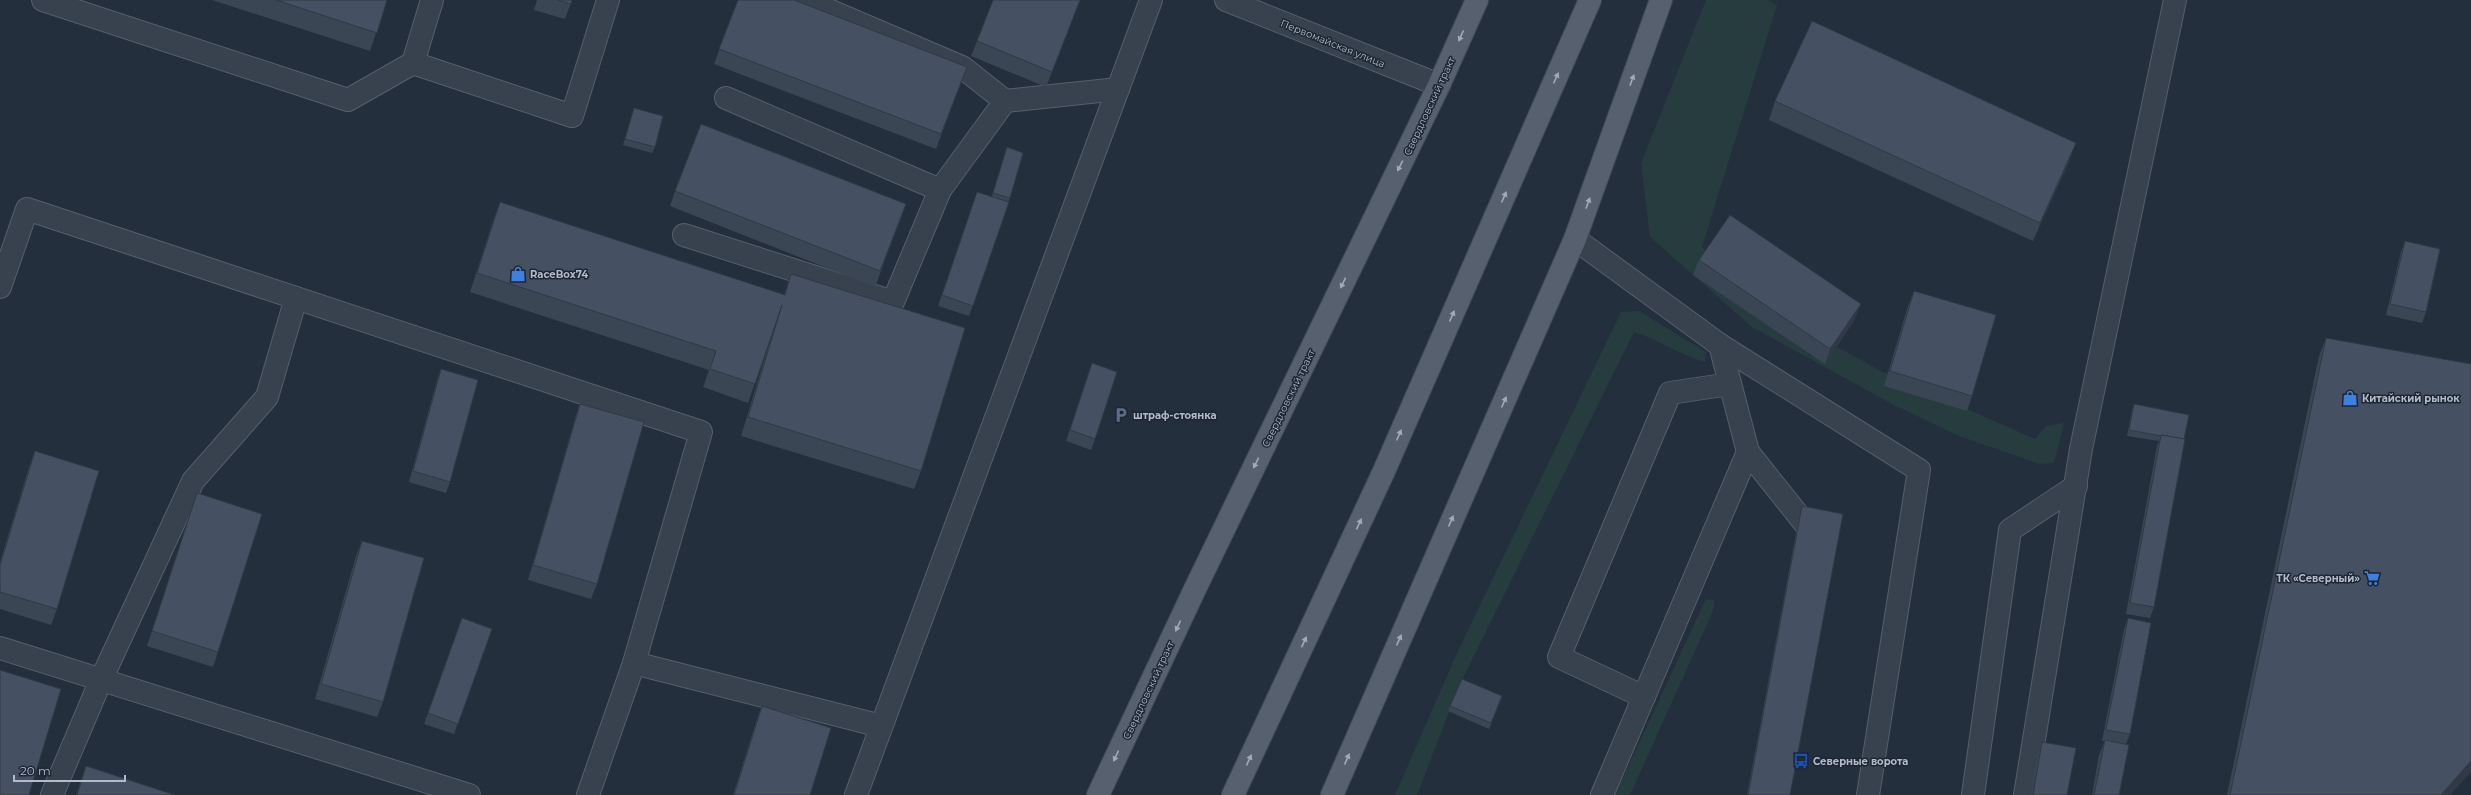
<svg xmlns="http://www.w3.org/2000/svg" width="2471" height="795" font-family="Montserrat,sans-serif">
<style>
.green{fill:#263c3f}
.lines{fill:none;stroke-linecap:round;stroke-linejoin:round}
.minor-casing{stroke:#565f6c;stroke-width:24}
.major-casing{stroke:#414a57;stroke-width:24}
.minor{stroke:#38414e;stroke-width:22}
.major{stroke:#56606e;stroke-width:22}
.wall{fill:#3b4654}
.shaded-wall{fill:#303945}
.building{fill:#455162;stroke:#303945}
.oneway{fill:#a1aab7}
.labels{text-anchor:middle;stroke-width:3;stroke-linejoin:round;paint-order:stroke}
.street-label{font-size:10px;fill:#b4bcc9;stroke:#1d2633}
.poi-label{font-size:10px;font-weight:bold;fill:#b4bcc9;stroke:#1d2633;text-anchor:start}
</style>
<rect width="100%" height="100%" fill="#242f3e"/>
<g class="green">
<polygon points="1706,0 1768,0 1777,5 1702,247 1759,304 1881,371 2035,439 2046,426 2064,423 2054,463 2040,464 1959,436 1892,404 1752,327 1650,237 1641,163"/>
<path d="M1639,311l67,41 -1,10c-25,-7 -46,-22 -71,-30l-174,352 -43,111h-22l62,-142 164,-341z"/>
<polygon points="1706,599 1714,600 1713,611 1630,795 1615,795"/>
</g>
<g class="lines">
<defs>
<g id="minor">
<polyline points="43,0 348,100 413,63 572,116 608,0"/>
<polyline points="805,0 962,67 1005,101"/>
<polyline points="1226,0 1439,85"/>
<polyline points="413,63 432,0"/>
<polyline points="726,98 940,190"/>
<polyline points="684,235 893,302 940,190 1005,101 1118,89"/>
<polyline points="1575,239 1720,345 1748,452 1818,540"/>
<polyline points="0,287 27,209 701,432 634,663"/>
<polyline points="1720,345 1919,470 1868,795"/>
<polyline points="0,648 469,795"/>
<polyline points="1644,697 1559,657 1670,393 1730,384"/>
<polyline points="52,795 101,680 193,481 267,397 296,298"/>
<polyline points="588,795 634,663 881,726"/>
<polyline points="856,795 1151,0"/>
<polyline points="1602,795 1748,452"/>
<polyline points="1973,795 2010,530 2076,486"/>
<polyline points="2025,795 2081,449 2175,0"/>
</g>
<g id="major">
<polyline points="1098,795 1194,591 1439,85 1477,0"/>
<polyline points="1233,795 1384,471 1590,0"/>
<polyline points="1332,795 1575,239 1661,0"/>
</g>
</defs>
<use href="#minor" class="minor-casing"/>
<use href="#major" class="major-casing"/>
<use href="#minor" class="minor"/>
<use href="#major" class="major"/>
</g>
<g class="wall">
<polygon points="212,0 387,0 370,51"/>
<polygon points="537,0 572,0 565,19 534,10"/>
<polygon points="738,0 967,67 936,149 714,64"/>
<polygon points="1076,11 1046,87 971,56 977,41"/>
<polygon points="1775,101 2069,162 2033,241 1769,120"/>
<polygon points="634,108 655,147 652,153 623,145"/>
<polygon points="1007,147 1010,198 1008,202 1009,202 969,316 938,306 973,203 992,196"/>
<polygon points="675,191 906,204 875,287 670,206"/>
<polygon points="500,202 784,295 791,274 921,471 914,489 741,436 772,334 748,403 703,387 709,370 470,292 493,221"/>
<polygon points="2405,241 2426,312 2422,323 2386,315 2401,252"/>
<polygon points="1699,260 1855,319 1825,364 1693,275"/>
<polygon points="1914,291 1972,396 1967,411 1884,386 1908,306"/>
<polygon points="2326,338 2450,795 2227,795 2319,356"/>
<polygon points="441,369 450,482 446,493 409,482 437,380"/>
<polygon points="1088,374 1095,439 1091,450 1066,441"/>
<polygon points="580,404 597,584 591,599 528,580 575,419"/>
<polygon points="2134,404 2184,439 2154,607 2150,618 2126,614 2157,446 2159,441 2127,436 2132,410"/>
<polygon points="35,451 57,609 51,625 0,609 0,562 29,467"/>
<polygon points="197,493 218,652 213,667 147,646 192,508"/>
<polygon points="1802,506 1790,795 1747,795 1800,512"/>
<polygon points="362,541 383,702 377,717 315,699 356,556"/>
<polygon points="462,618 492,629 454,734 424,724"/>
<polygon points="2128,618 2130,734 2126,744 2119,795 2092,795 2099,755 2105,741 2102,741 2124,629"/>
<polygon points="1500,702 1489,729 1448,711 1450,706"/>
<polygon points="762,706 810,795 733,795 756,722"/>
<polygon points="2042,742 2067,795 2031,795 2038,753"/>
<polygon points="86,766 175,795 76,795"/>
</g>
<g class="shaded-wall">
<polygon points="2076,143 2069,162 2033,241 2040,223"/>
<polygon points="1861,304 1855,319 1825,364 1830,349"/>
<polygon points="2471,761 2471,772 2450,795 2441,795"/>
</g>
<g class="building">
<polygon points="276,0 387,0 377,33"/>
<polygon points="557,0 572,0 571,4"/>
<polygon points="738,0 794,0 967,67 941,134 719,49"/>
<polygon points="993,0 1080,0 1052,72 977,41"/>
<polygon points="1812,21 2076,143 2040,223 1775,101"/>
<polygon points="634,108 663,116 655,147 625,139"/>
<polygon points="701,124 906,204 880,271 675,191"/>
<polygon points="1007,147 1023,153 1010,198 993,193"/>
<polygon points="977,192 1009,202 973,306 942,295"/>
<polygon points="500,202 785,295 791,274 965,328 921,471 748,417 782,305 755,384 710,369 716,351 477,273"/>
<polygon points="1730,215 1861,304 1830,349 1699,260"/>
<polygon points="2405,241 2440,249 2426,312 2390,304"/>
<polygon points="1914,291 1996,315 1972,396 1890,371"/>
<polygon points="2326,338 2471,364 2471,761 2441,795 2230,795"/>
<polygon points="1092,363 1117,372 1095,439 1070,430"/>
<polygon points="441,369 478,380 450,482 413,471"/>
<polygon points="580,404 644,422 597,584 533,565"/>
<polygon points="2134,404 2189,415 2184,439 2161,435 2161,436 2129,430"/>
<polygon points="2161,435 2185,439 2154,607 2130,603"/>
<polygon points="35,451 99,471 57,609 0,592 0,565"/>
<polygon points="197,493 262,514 218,652 152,631"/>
<polygon points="1802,506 1843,514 1790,795 1748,795"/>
<polygon points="362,541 424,558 383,702 321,684"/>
<polygon points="462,618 492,629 458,724 428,713"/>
<polygon points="2128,618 2151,623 2130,734 2106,730"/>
<polygon points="0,670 61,689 29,795 0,795"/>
<polygon points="1462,679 1502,696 1491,723 1450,706"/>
<polygon points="762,706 831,728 810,795 734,795"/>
<polygon points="2105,740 2129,745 2119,795 2094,795"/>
<polygon points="2042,742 2076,748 2067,795 2033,795"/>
<polygon points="86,766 175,795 77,795"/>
</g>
<defs><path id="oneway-solid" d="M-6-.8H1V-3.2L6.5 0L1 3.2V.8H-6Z"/></defs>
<g class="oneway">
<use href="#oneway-solid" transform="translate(1461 36) rotate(114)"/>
<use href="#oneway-solid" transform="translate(1556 78) rotate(-66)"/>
<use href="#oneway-solid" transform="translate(1632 80) rotate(-70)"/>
<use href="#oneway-solid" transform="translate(1400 166) rotate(116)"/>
<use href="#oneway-solid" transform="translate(1504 197) rotate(-66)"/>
<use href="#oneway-solid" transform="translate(1588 203) rotate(-70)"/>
<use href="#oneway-solid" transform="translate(1343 283) rotate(116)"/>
<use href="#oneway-solid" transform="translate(1452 316) rotate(-66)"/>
<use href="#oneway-solid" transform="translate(1504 402) rotate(-66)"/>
<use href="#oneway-solid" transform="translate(1399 435) rotate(-66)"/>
<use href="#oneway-solid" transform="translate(1256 463) rotate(116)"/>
<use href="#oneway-solid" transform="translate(1451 521) rotate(-66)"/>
<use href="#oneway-solid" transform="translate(1359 524) rotate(-65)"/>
<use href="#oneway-solid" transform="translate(1178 626) rotate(115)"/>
<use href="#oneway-solid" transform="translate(1399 640) rotate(-66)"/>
<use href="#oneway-solid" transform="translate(1304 642) rotate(-65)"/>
<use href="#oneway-solid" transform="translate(1116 756) rotate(115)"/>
<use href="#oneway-solid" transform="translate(1347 759) rotate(-66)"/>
<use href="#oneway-solid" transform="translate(1249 760) rotate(-65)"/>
</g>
<defs>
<symbol id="shop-bare" viewBox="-9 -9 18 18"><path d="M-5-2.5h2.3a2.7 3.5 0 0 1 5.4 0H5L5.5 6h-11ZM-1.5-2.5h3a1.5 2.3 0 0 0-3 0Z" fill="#3f7fe0" stroke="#1d2633" stroke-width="2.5" paint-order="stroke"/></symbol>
<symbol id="parking-bare" viewBox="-9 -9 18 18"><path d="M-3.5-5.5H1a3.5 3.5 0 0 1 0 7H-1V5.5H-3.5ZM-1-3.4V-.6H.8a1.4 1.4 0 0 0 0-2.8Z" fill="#5c6f8a" stroke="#1d2633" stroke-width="2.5" paint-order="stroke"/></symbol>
<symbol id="supermarket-bare" viewBox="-9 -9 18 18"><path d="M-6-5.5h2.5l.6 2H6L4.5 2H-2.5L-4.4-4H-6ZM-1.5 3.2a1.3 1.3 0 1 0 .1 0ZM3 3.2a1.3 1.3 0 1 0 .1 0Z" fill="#3f7fe0" stroke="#1d2633" stroke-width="2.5" paint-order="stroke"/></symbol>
<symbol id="bus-bare" viewBox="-9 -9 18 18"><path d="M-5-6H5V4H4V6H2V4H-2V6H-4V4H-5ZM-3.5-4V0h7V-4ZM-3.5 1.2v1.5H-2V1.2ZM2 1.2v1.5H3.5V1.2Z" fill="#1a4fb4" stroke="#1d2633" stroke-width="2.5" paint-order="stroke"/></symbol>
</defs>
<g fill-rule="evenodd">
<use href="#shop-bare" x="507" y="263" width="22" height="22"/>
<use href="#shop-bare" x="2339" y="387" width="22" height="22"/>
<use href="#parking-bare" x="1110" y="404" width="22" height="22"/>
<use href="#supermarket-bare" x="2361" y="567" width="22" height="22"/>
<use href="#bus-bare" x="1790" y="750" width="22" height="22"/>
</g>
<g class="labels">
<g class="street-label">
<text transform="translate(1333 43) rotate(22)" y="4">Первомайская улица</text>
<text transform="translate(1429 106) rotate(-65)" y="4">Свердловский тракт</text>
<text transform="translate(1288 398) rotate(-64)" y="4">Свердловский тракт</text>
<text transform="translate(1148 690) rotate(-65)" y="4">Свердловский тракт</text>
</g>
<g class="poi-label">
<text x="530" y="278">RaceBox74</text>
<text x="2362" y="402">Китайский рынок</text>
<text x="1133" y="419">штраф-стоянка</text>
<text x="2360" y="582" text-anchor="end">ТК «Северный»</text>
<text x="1813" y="765">Северные ворота</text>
</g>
</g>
<path d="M14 775v6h111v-6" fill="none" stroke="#b4bcc9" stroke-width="2"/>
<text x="20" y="775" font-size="12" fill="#b4bcc9" stroke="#1d2633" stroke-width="3" paint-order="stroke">20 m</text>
</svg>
